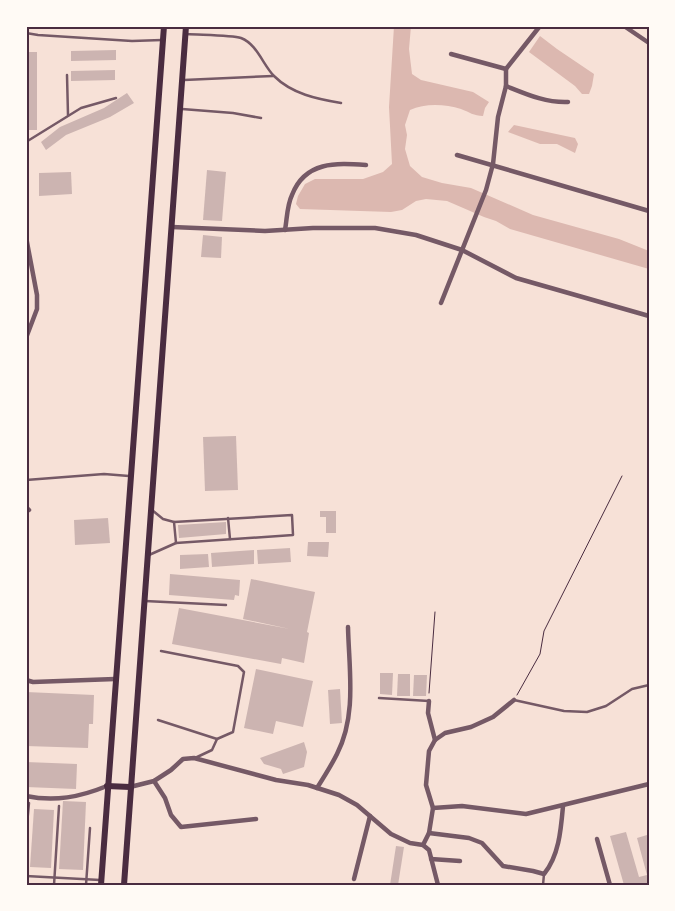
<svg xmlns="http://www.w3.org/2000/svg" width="675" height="911" font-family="Rubik,sans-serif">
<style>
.water{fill:#dcb8b0}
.building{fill:#ccb4b1}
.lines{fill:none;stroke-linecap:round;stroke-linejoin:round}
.path{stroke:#4a2c40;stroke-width:1}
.service{stroke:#755966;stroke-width:2.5}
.minor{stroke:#755966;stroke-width:4.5}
.secondary{stroke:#4a2c40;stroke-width:6}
.neatline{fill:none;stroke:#4a2c40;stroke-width:2}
</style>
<rect width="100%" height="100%" fill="#f7e1d7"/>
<g class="water">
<path d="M394,26h17l-2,23 3,25 9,6 52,12 16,10 -4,6 -2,8c-9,0 -14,-4 -22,-7 -16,-5 -36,-6 -51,1l-5,15 2,10 -2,14 5,17 12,11 20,6 29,5 62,27 86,24 30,12v18l-139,-40 -14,-8 -12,-4 -37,-16 -21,-2 -10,2 -14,9 -11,2 -91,-3 -4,-5 2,-8 7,-12 10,-5h48l20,-7 9,-8 -3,-57z"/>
<polygon points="540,36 557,49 594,74 592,86 589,94 582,94 575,86 529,52"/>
<polygon points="514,125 575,138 578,144 575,153 557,144 540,144 508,132"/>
</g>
<g class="building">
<polygon points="116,50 116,60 71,61 71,51"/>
<rect x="26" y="52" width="11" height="78"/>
<polygon points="115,70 115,80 71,81 71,71"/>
<polygon points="127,93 134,103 110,117 66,135 46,150 41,142 60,127 104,108"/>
<polygon points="207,170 226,172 222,221 203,220"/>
<polygon points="71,172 72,194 39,196 39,173"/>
<polygon points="203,235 222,237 221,258 201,257"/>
<polygon points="236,436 238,490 205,491 203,437"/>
<polygon points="320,511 336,511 336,533 326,533 326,517 320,517"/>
<polygon points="108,518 110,543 75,545 74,520"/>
<polygon points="226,522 226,534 179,538 178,525"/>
<polygon points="308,542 329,542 328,557 307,556"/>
<polygon points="290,548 291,562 258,564 257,550"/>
<polygon points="254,550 254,564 212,567 211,553"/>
<polygon points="208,554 209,567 180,569 180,555"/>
<polygon points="170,574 240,580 239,596 235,595 234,600 169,595"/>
<polygon points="251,579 315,592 307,632 309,633 304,663 282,658 281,664 172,644 179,608 290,629 243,619"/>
<polygon points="256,669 313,681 303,727 276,721 273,734 244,728"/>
<polygon points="380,673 393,673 392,695 380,694"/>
<polygon points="398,674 410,674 410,696 397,696"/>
<polygon points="414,675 427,675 426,696 413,696"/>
<polygon points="340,689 342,723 330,724 328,690"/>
<polygon points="26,692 94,695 93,724 89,724 88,748 26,746"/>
<polygon points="304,742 307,752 304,767 283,774 281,769 264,764 260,758"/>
<polygon points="26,762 77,764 76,789 26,787"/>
<polygon points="63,801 86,802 83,870 59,869"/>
<polygon points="34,809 54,810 51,868 30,867"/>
<polygon points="626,832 639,877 647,875 637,838 647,835 649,843 649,885 624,885 610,836"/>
<polygon points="396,846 404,847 398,885 390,885"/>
</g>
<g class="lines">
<g class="path">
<polyline points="429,693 435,612"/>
<polyline points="517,695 540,654 544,631 622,476"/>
</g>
<g class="service">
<polyline points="26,33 38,35 132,41 162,40"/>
<path d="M187,34c13,1 45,1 54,4 16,6 22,27 33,38 18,18 43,23 67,27"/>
<polyline points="67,75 68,115"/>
<polyline points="184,80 273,76"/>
<polyline points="182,109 233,113 261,118"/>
<polyline points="26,142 81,108 116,98"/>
<polyline points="26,480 104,474 129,476"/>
<polyline points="228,518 230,539"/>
<polyline points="174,522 176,543"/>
<polyline points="149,555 176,543 293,535 292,515 174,522 163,519 152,510"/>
<polyline points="145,601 226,605"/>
<polyline points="161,651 238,666 244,672 233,732 217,739 212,750 195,758"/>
<polyline points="379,698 429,701"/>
<polyline points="514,700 564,711 587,712 606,706 632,689 649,685"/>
<polyline points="158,720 217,739"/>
<polyline points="26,835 29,803"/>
<polyline points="26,876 100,880"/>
<polyline points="54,885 59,806"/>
<polyline points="86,885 90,828"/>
<polyline points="543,885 544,874"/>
</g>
<g class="minor">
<polyline points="624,26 649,43"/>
<polyline points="451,54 506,69"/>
<path d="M506,86c20,8 40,17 62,16"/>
<polyline points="457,155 649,211"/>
<polyline points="172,227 265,231 313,228 375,228 416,235 462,250 516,278 649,316"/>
<path d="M285,230c2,-11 2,-25 7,-35 13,-34 44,-32 74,-30"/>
<polyline points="26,237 37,295 37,309 26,338"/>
<polyline points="441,303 486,190 493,164 498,117 506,86 506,69 540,26"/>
<polyline points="26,507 29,510"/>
<polyline points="26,680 33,682 115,679"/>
<polyline points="429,701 428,713 435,740"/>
<polyline points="154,781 165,798 171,815 181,827 256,819"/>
<polyline points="130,787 154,781 171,770 183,759 194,758 276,780 308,785 339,795 357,805 391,834 410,843 423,845 429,850 438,885"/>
<path d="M317,788c7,-11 14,-22 20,-34 20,-39 12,-84 11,-127"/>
<path d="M26,796c29,6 54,1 81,-10"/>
<polyline points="433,808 462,806 526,814 649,784"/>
<path d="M429,833l40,5 13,5 21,23 30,5 11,3c15,-18 17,-45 19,-68"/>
<polyline points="597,839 610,885"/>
<polyline points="423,845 429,833 433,808 426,785 429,751 435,740 445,733 471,727 493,717 514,700"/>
<polyline points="431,859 460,861"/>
<polyline points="354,879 370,816"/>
</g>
<g class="secondary">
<polyline points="107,786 130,787"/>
<polyline points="101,885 164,26"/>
<polyline points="124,885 186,26"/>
</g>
</g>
<rect width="675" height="911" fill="none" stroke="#fffaf5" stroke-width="55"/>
<rect x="28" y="28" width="620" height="856" class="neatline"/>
</svg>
